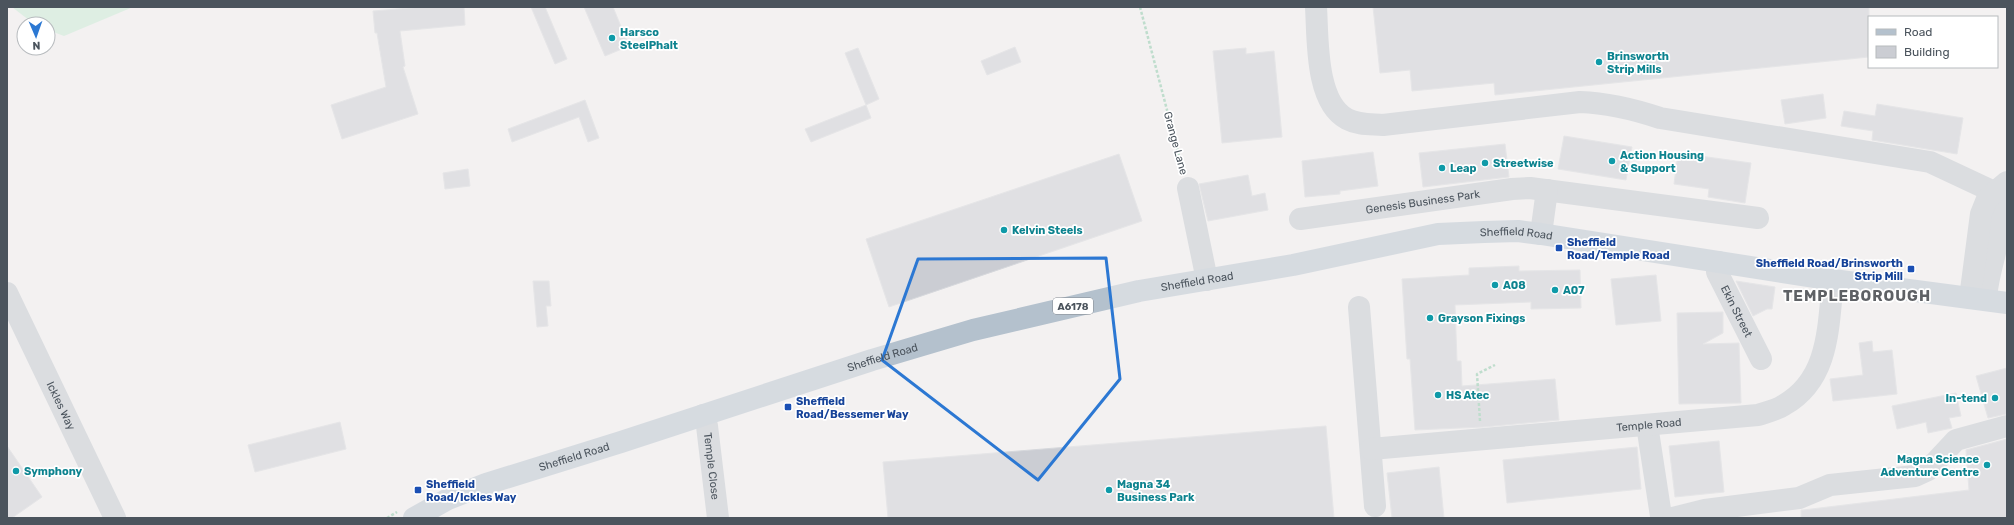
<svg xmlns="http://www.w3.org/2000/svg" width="2014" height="525" font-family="Rubik,sans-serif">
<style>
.green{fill:#c5ecd3}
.building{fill:#cbcdd3;stroke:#d6d8dc}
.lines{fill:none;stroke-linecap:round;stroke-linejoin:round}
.path{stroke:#80c6a2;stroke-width:2.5;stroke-dasharray:3 2;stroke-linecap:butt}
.minor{stroke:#bec5cc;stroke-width:22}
.major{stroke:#b4c1cd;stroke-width:22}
.marked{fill:none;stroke:#2c78d3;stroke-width:3;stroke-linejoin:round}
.culture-dot{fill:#0f9aa8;stroke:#fff;stroke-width:1.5}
.transit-dot{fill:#1a4fb4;stroke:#fff;stroke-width:1.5}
.labels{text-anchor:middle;stroke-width:3.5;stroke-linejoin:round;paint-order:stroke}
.shield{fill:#fff;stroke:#81878e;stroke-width:1}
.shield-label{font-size:10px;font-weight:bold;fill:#4b545d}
.culture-label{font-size:11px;font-weight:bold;fill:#0d838f;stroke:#fff;text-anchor:start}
.street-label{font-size:11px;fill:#4b545d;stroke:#fff}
.transit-label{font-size:11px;font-weight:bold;fill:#164399;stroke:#fff;text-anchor:start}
.district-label{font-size:15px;font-weight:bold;letter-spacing:1px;fill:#5e6165;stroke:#fff}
</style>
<rect width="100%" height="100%" fill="#f3f1f1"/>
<polygon class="green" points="12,7 133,7 64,36 48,30 48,24 34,24"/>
<g class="building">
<polygon points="421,7 464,7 465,25 400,31 405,66 403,67 418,114 342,139 331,105 386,87 377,33 375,33 373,11"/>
<polygon points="531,7 545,7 567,59 555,64"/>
<polygon points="584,7 613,7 629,46 605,56"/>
<polygon points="1373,7 1869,7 1869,57 1495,95 1494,83 1412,91 1410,70 1380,73"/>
<polygon points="1015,47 1021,62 987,75 981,61"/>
<polygon points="858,48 879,99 866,105 845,53"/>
<polygon points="1246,48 1246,54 1274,51 1282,137 1222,143 1213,51"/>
<polygon points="1823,94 1826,118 1785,124 1781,100"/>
<polygon points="585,100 599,138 588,142 579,117 512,142 508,129"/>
<polygon points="1877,104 1963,118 1957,154 1872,140 1873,131 1841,126 1844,111 1875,116"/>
<polygon points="866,105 871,118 811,142 805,129"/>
<polygon points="1564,136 1632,147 1626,180 1558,169"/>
<polygon points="1505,144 1509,177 1423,187 1419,153"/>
<polygon points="1373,152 1378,186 1340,191 1340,194 1305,197 1302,161"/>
<polygon points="1678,153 1751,163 1745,203 1708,197 1709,189 1674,184"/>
<polygon points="1119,154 1142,221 889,307 866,239"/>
<polygon points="468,169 470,186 445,189 443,173"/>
<polygon points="1248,175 1252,196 1265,193 1268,210 1208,221 1199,184"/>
<polygon points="1519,266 1519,271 1580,270 1581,308 1531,309 1531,302 1455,305 1457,361 1461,361 1462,386 1555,379 1559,420 1484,427 1415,430 1410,359 1407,359 1402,279 1469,275 1469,268"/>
<polygon points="1656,275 1661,321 1616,325 1611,279"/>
<polygon points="533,281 549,281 551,306 546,306 548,326 537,327"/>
<polygon points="1736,281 1775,287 1772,309 1767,309 1753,316"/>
<polygon points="1723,312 1723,333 1703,344 1739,343 1741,403 1679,404 1677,313"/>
<polygon points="1872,341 1873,352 1892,350 1897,394 1833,401 1830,379 1863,375 1859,343"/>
<polygon points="2007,368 2007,414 1988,418 1976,376"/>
<polygon points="1956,393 1961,416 1949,418 1952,428 1928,433 1926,422 1897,429 1892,406"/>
<polygon points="340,422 346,449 255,472 248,445"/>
<polygon points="1326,426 1334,518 888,518 883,462"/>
<polygon points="2007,439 2007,518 1801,518 1801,510 1803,510 1969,490 1966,450"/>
<polygon points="1719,441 1724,492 1675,497 1669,446"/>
<polygon points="7,446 42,497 12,518 7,518"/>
<polygon points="1637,447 1641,489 1507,503 1503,460"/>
<polygon points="1439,467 1444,518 1392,518 1387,473"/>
</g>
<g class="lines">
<g class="path">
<polyline points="1140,7 1183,171"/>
<polyline points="1480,421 1477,374 1495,365"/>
<polyline points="387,518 397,512"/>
</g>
<g class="minor">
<path d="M1316,7c2,31 -1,95 31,112 11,6 23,5 36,6l197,-23c29,1 53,7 80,16l270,44 64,30c17,33 -7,73 -8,108"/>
<polyline points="1188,188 1207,280"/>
<path id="s1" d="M1300,219l212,-30 18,-1 228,30"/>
<polyline points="1541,234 1547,190"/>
<path id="s2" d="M1719,262l-2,10 44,87"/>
<path id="s3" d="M7,293l108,225"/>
<polyline points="1970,298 1981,214 1987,199 2007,182"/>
<polyline points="1359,307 1375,506"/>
<path id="s4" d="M703,415l4,11 11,92"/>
<polyline points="1647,425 1661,516 1667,518"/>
<path id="s5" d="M1371,449l387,-34c9,-3 19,-5 26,-10 46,-26 44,-79 49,-125"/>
<polyline points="1673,518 1705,510 1799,498 1830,485 1915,476 1928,470 1956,440 2007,426"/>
</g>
<path class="major" id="s6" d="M414,518l34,-19 38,-15 135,-42 251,-82 101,-30 166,-39 154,-26 145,-31 46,-2 34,-1 23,3 292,46 174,23"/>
</g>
<path d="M0 0H2014V525H0ZM1106,258l14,121 -82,101 -156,-120 36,-101z" fill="#f3f1f1" fill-opacity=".55" fill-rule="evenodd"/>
<path class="marked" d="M1106,258l14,121 -82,101 -156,-120 36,-101z"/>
<g class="culture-dot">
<circle cx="612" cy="38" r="4"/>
<circle cx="1599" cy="62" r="4"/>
<circle cx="1612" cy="161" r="4"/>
<circle cx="1485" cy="163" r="4"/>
<circle cx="1442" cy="168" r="4"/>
<circle cx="1004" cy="230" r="4"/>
<circle cx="1495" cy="285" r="4"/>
<circle cx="1555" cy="290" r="4"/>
<circle cx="1430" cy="318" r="4"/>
<circle cx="1438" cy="395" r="4"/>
<circle cx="1995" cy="398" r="4"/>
<circle cx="1987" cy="465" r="4"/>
<circle cx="16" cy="471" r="4"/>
<circle cx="1109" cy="490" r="4"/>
</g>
<g class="transit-dot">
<rect x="1555" y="244" width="8" height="8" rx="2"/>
<rect x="1907" y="265" width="8" height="8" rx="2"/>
<rect x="784" y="403" width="8" height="8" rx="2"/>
<rect x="414" y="486" width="8" height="8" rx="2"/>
</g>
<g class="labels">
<rect class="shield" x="1053" y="298" width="40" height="16" rx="3"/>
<g class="shield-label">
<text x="1073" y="310">A6178</text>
</g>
<g class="culture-label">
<text x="620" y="36">Harsco<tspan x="620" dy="13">SteelPhalt</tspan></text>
<text x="1607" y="60">Brinsworth<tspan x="1607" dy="13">Strip Mills</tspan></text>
<text x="1620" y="159">Action Housing<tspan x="1620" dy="13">&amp; Support</tspan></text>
<text x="1493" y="167">Streetwise</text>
<text x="1450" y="172">Leap</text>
<text x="1012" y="234">Kelvin Steels</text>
<text x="1503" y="289">A08</text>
<text x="1563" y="294">A07</text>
<text x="1438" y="322">Grayson Fixings</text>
<text x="1446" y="399">HS Atec</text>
<text x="1987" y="402" text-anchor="end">In-tend</text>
<text x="1979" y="463" text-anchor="end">Magna Science<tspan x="1979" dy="13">Adventure Centre</tspan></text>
<text x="24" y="475">Symphony</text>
<text x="1117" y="488">Magna 34<tspan x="1117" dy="13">Business Park</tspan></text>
</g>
<g class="street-label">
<text transform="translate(1176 143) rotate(75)" y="4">Grange Lane</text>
<text dy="4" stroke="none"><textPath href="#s1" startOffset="124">Genesis Business Park</textPath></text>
<text dy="4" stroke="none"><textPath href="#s6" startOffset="1144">Sheffield Road</textPath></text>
<text dy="4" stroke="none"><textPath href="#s6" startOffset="820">Sheffield Road</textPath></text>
<text dy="4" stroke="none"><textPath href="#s2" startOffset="54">Ekin Street</textPath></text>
<text dy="4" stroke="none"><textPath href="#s6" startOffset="496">Sheffield Road</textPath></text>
<text dy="4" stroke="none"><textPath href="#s3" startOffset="125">Ickles Way</textPath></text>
<text dy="4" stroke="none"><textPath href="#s5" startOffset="279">Temple Road</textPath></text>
<text dy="4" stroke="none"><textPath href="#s6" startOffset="172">Sheffield Road</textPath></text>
<text dy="4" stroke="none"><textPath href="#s4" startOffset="52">Temple Close</textPath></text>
</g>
<g class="transit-label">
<text x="1567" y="246">Sheffield<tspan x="1567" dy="13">Road/Temple Road</tspan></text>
<text x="1903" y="267" text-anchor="end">Sheffield Road/Brinsworth<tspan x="1903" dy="13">Strip Mill</tspan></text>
<text x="796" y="405">Sheffield<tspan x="796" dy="13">Road/Bessemer Way</tspan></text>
<text x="426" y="488">Sheffield<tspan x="426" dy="13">Road/Ickles Way</tspan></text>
</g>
<g class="district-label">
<text x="1857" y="301">TEMPLEBOROUGH</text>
</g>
</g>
<rect width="2014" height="525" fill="none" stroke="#4b545d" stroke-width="16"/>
<rect x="1868" y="16" width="130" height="52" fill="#ffffff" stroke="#b7bbbe"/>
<rect x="1876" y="29" width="20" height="6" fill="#b4c1cd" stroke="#b7bbbe"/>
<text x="1904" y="36" font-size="12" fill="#4b545d">Road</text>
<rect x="1876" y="46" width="20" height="12" fill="#cbcdd3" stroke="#b7bbbe"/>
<text x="1904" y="56" font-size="12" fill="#4b545d">Building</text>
<g transform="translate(36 36) rotate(178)"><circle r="19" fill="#ffffff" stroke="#b7bbbe"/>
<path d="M0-3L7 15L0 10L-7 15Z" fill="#2c78d3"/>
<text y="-6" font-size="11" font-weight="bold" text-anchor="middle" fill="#4b545d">N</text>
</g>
</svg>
